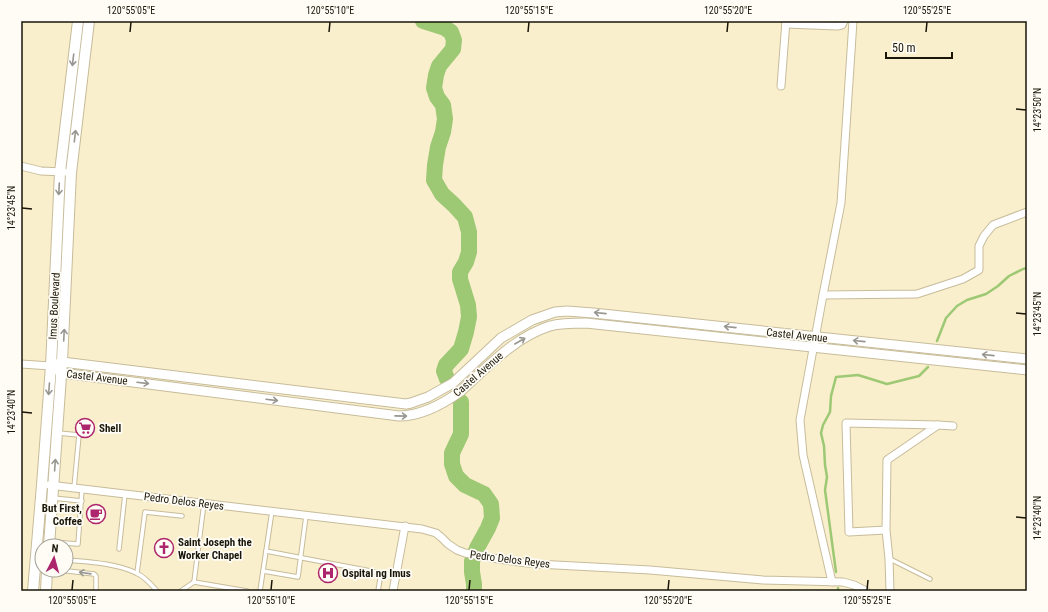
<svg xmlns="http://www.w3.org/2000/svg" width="1048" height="612" font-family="'Roboto Condensed',sans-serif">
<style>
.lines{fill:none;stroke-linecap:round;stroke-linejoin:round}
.stream{stroke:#9dc874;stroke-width:2.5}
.river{stroke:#9dc874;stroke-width:16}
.service-casing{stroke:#c7bc9a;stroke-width:5.5}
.minor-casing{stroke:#c7bc9a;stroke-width:9}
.tertiary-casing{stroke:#c7bc9a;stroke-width:11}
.secondary-casing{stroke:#c7bc9a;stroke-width:12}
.service{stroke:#fff;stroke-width:3.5}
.minor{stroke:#fff;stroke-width:7}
.tertiary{stroke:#fff;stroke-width:9}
.secondary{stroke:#fff;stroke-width:10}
.oneway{stroke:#989690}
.ticks{fill:none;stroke:#191508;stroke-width:1.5}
.labels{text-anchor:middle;stroke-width:3.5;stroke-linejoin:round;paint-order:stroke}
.street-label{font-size:11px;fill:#191508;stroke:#fefcf5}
.poi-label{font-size:11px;font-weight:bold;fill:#191508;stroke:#fefcf5;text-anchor:start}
.neatline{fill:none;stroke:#191508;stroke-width:1.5}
.ticks-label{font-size:10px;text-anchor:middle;fill:#191508}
</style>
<rect width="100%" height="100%" fill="#faefcc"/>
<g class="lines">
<g class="stream">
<polyline points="937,341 946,318 957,306 967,300 986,294 998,286 1009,276 1023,269 1027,268"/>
<polyline points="836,572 825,490 827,477 825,465 824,446 821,433 823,425 830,412 831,396 836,377 858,375 887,384 919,376 928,367"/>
<polyline points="838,588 838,591"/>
</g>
<g class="river">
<polyline points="423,21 445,28 451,32 454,40 453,49 439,66 436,75 434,88 437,97 443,105 445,119 443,132 438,147 435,165 434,180 442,194 454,205 465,217 469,232 469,252 466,262 460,272 460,279 468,305 469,317 466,332 461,349 446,365 444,371 447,379"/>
<polyline points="461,402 461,434 452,453 452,464 456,476 465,485 484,494 491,504 492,518 488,528 477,548 472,561 472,572 474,584 474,591"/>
</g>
<defs>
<g id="service">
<polyline points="58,433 79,435 74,488"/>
<polyline points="53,498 82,501"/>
<polyline points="204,503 194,582 247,591"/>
<polyline points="51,542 78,544 82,489"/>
<polyline points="119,549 125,494"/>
<polyline points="266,551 381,573 378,591"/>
<polyline points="890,559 930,579"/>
<path d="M66,560c22,2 50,3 70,13 8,3 15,11 21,18"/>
<polyline points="59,570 94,574 96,576 96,591"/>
<polyline points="263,571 298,577 306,516"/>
<polyline points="137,573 145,512 182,516"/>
<polyline points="181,591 194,582"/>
<polyline points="260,591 272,511"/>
</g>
<g id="minor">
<polyline points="786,24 837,26 842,25 844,21"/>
<polyline points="781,86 786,21"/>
<polyline points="21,166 41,171 64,172"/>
<polyline points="823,295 917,294 963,279 979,270 979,246 984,236 993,225 1027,212"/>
<polyline points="21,364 51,366"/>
<polyline points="938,425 953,426"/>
<polyline points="49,485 422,529 436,533 442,538 448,544 457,550 465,553 492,558 519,562 537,564 650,570 763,580 843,582 854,585 866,591"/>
<polyline points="886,530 849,532 846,423 938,425 887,460 886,530 889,559 890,591"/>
<polyline points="832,582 803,455 800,420 823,295 841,203 853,21"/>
<polyline points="393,591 405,526"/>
</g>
<g id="tertiary">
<polyline points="57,364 62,362 406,404 411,403 428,397 453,383 501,338 520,327 532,320 555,312 567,311 593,313 1027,359"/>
<path d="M51,366l11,7 337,43c23,0 44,-12 62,-25 26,-24 54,-54 89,-65 11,-3 24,-3 36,-3l441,47"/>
</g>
<g id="secondary">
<polyline points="49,546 62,362 71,173 89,21"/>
<polyline points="33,591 42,485 51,366 60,172 78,21"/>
<polyline points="46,591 47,570"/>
</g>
</defs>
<use href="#service" class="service-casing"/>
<use href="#minor" class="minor-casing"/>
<use href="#tertiary" class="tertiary-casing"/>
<use href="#secondary" class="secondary-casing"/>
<use href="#service" class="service"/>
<use href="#minor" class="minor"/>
<use href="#tertiary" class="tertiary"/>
<use href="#secondary" class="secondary"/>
</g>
<defs><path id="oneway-shaft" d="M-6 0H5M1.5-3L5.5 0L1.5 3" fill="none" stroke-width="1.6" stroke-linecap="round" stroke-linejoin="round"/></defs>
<g class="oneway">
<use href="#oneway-shaft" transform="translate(73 60) rotate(97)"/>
<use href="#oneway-shaft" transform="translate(75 136) rotate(-83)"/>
<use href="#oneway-shaft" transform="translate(59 189) rotate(93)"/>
<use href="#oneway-shaft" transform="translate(600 313) rotate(-174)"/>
<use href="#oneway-shaft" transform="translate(730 327) rotate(-174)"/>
<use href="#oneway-shaft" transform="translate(64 335) rotate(-87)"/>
<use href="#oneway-shaft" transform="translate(520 341) rotate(-30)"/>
<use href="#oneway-shaft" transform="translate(859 341) rotate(-174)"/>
<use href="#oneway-shaft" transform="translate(988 355) rotate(-174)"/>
<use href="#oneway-shaft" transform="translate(143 383) rotate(7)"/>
<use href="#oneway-shaft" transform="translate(49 389) rotate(94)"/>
<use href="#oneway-shaft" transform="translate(272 400) rotate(7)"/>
<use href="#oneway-shaft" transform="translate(401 416) rotate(1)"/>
<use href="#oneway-shaft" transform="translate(55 465) rotate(-86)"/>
<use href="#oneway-shaft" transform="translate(85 573) rotate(-172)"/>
</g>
<path class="ticks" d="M130,32l1,-10M329,32l1,-10M528,32l1,-10M727,32l1,-10M926,32l1,-10M1016,109l10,1M22,208l10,1M1016,313l10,1M22,412l10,1M1016,517l10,1M72,590l1,-10M271,590l1,-10M469,590l1,-10M668,590l1,-10M867,590l1,-10"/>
<defs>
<symbol id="supermarket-ring" viewBox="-11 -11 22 22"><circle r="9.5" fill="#fefcf5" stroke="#ad266d" stroke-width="1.5"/><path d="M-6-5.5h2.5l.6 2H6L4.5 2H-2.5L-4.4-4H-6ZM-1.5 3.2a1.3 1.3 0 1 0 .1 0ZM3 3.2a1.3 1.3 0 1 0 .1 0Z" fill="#ad266d"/></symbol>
<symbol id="cafe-ring" viewBox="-11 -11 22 22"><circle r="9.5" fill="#fefcf5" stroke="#ad266d" stroke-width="1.5"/><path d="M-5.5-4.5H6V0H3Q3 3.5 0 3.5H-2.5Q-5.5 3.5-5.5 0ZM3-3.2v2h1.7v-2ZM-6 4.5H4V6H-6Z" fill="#ad266d"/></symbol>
<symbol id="church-ring" viewBox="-11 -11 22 22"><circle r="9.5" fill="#fefcf5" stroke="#ad266d" stroke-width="1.5"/><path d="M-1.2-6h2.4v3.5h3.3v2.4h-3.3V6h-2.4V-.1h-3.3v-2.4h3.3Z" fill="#ad266d"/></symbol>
<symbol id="hospital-ring" viewBox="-11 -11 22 22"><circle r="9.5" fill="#fefcf5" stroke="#ad266d" stroke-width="1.5"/><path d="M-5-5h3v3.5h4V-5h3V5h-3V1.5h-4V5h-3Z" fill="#ad266d"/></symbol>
</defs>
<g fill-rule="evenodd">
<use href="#supermarket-ring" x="74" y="417" width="22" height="22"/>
<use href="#cafe-ring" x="85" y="503" width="22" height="22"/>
<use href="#church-ring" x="153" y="537" width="22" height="22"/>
<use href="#hospital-ring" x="317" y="562" width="22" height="22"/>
</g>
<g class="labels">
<g class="street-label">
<text transform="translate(54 306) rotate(-87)" y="4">Imus Boulevard</text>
<text transform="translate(797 335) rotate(6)" y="4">Castel Avenue</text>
<text transform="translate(478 374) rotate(-41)" y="4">Castel Avenue</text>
<text transform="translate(97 377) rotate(7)" y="4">Castel Avenue</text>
<text transform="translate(184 501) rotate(7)" y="4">Pedro Delos Reyes</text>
<text transform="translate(510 559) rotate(7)" y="4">Pedro Delos Reyes</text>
</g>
<g class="poi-label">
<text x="99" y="432">Shell</text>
<text x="82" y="512" text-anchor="end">But First,<tspan x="82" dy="13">Coffee</tspan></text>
<text x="178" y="546">Saint Joseph the<tspan x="178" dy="13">Worker Chapel</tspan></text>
<text x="342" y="577">Ospital ng Imus</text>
</g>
</g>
<rect width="1048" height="612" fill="none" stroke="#fefcf5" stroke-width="44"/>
<g transform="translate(54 558) rotate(6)"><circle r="19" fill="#fefcf5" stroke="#a2a096"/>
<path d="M0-3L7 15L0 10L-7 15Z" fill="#ad266d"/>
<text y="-6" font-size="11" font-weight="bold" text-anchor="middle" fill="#191508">N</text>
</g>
<path d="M886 52v6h66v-6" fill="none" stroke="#191508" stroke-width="2"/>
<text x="892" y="52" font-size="12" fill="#191508" stroke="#fefcf5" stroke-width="3" paint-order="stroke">50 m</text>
<rect x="22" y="22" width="1004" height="568" class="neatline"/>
<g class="ticks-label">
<text x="131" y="14">120°55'05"E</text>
<text x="330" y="14">120°55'10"E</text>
<text x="529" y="14">120°55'15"E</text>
<text x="728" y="14">120°55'20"E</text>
<text x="927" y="14">120°55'25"E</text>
<text transform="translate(1037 110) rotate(-90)" y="4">14°23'50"N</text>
<text transform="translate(11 208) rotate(-90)" y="4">14°23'45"N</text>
<text transform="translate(1037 314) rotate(-90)" y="4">14°23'45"N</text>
<text transform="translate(11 412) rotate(-90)" y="4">14°23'40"N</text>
<text transform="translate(1037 518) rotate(-90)" y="4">14°23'40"N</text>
<text x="72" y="604">120°55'05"E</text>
<text x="271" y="604">120°55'10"E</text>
<text x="469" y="604">120°55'15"E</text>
<text x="668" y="604">120°55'20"E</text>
<text x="867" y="604">120°55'25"E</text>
</g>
</svg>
